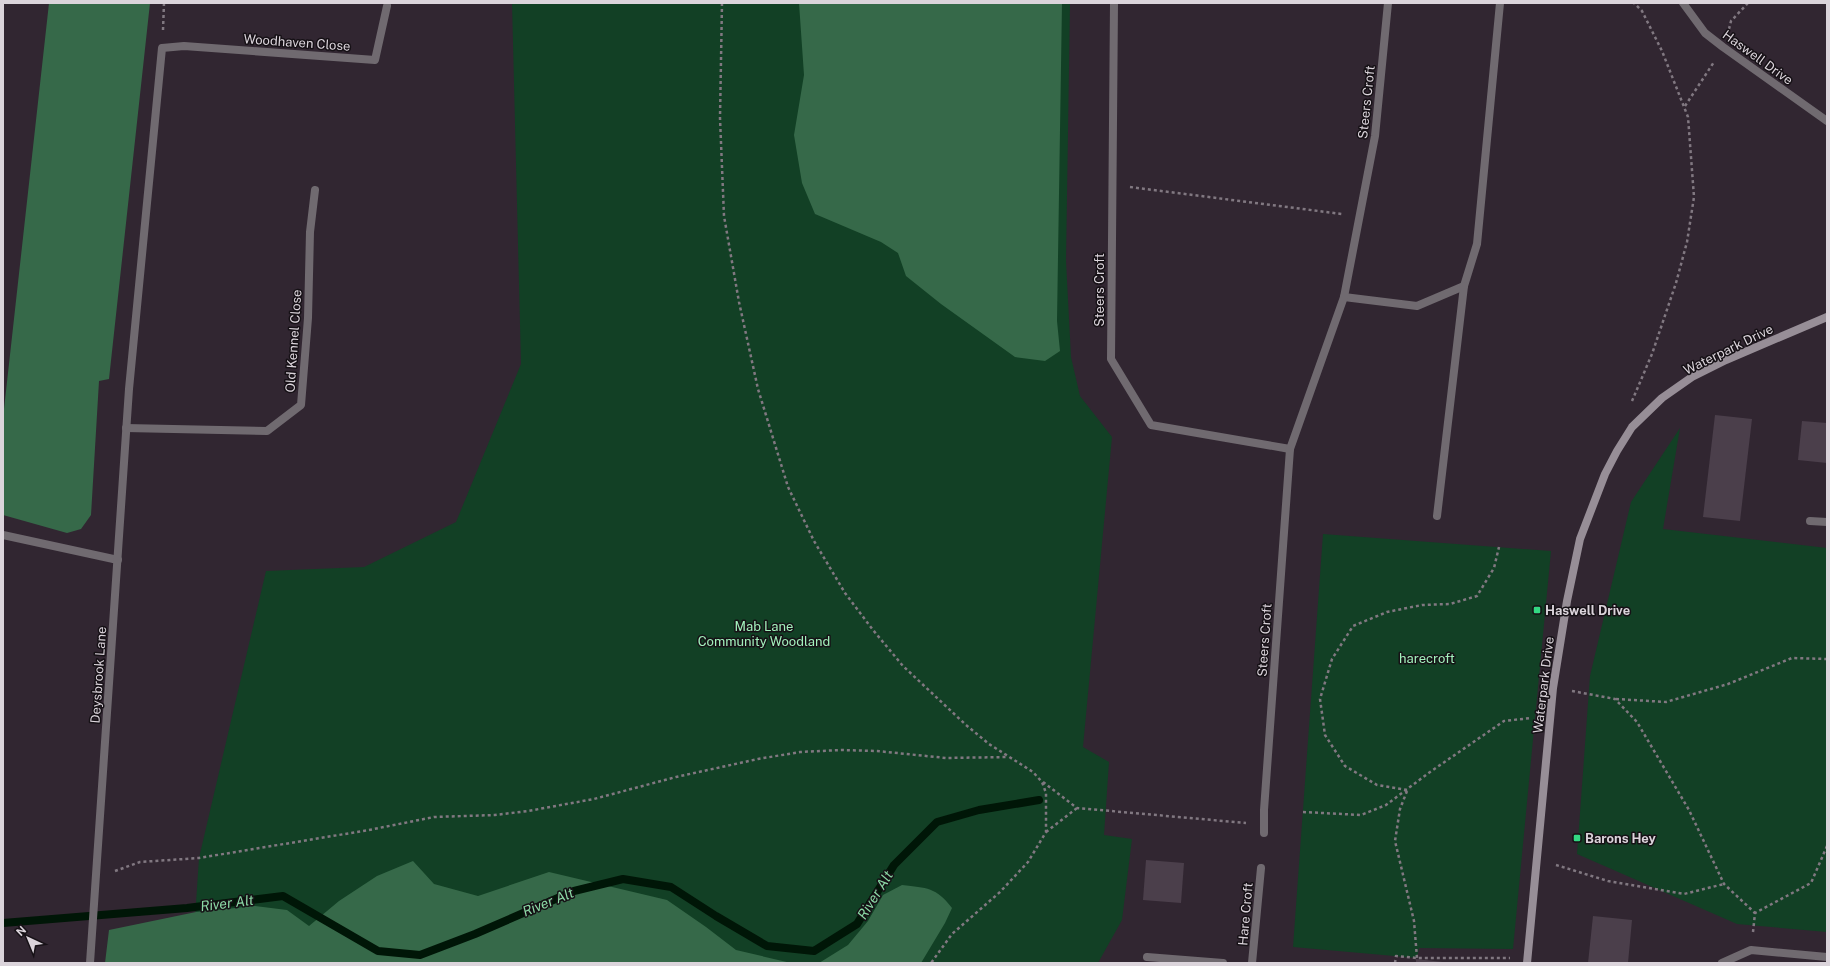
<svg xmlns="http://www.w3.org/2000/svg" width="1830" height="966" font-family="'Public Sans',sans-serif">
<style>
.green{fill:#124025}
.forest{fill:#366949}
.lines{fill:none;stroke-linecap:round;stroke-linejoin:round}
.stream{stroke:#001607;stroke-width:8}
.building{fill:#4b3f4b}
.path{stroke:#817881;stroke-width:2.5;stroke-dasharray:3 3;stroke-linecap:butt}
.street{stroke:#706a70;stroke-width:8}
.secondary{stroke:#978e97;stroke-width:8}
.poi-dot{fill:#33d882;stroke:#161116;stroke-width:1.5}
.labels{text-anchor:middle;stroke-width:3;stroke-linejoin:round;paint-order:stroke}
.street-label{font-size:13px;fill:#dbd4db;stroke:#161116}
.poi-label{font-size:13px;font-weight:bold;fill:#dbd4db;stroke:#161116;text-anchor:start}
.park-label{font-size:13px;fill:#a2f1bc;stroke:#161116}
.water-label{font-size:14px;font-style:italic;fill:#8cdaa6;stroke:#161116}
</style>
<rect width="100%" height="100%" fill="#312631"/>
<g class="green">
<polygon points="512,3 1070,3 1066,261 1071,357 1080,396 1112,437 1083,747 1109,762 1104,835 1132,839 1122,920 1098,963 192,963 199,858 266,571 364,567 456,522 521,364"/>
<polygon points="1680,428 1663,529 1827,548 1827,932 1737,924 1577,854 1590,676 1631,502"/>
<polygon points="1323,534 1551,551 1513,949 1419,948 1417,958 1293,947"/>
</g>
<g class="forest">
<polygon points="49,3 150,3 109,379 99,381 91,515 81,529 67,533 3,515 3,418"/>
<polygon points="799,3 1062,3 1057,321 1060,351 1045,361 1015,357 941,304 906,276 898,253 881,242 815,214 802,183 794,135 804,75"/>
<polygon points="413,861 434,884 478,896 549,872 667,900 706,927 736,950 791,963 105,963 109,930 196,912 255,906 287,910 309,926 339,901 377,876"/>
<path d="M902,885c25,3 34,2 50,23l-7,15 -24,40h-102l29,-18 20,-24 15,-26z"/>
</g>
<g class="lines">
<polyline class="stream" points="3,923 187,908 283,896 378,951 420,955 475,934 574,891 623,879 671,887 716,916 767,946 814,951 857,924 894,865 937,822 979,810 1039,800"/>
</g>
<g class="building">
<polygon points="1715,415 1752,419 1740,521 1703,517"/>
<polygon points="1802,421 1827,423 1827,463 1798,460"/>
<polygon points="1146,860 1184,863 1181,903 1143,900"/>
<polygon points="1593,916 1632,920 1628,963 1588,963"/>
<polygon points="1416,959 1443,962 1443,963 1416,963"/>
</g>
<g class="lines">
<g class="path">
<polyline points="722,3 720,118 724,216 739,302 758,389 788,487 814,541 845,593 873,630 903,666 966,725 989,744 1033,772 1042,782 1046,793 1046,832 1028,862 1000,892 952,934 931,963"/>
<polyline points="1729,29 1731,21 1748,3"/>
<polyline points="163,30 164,3"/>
<polyline points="1685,106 1714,62"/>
<polyline points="1130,187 1342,214"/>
<polyline points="1632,401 1652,354 1676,283 1687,242 1694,197 1688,117 1662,51 1642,11 1634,3"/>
<polyline points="1572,691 1615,699 1637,722 1689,810 1724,884 1755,913"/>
<polyline points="1616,699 1666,702 1728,684 1792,658 1827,659"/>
<polyline points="1043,782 1077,808 1246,823"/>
<polyline points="1407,790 1377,785 1345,766 1325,735 1320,699 1332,659 1353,626 1387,612 1422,605 1450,604 1477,596 1494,568 1499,547"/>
<polyline points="1407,791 1400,809 1395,841 1414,921 1417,958"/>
<polyline points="1303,812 1361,815 1386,805 1430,772 1504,721 1531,718"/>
<polyline points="1046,832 1077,808"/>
<polyline points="1556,865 1608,881 1684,894 1724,884"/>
<polyline points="115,871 140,862 199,858 369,830 434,817 495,815 528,811 594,799 676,777 758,759 800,752 841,750 877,751 946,758 1008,757"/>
<polyline points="1753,932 1755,913 1811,883 1827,846"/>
<polyline points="1395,963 1396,956 1417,958 1510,958"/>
</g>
<g class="street">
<polyline points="1114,3 1111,359 1151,425 1290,449"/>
<polyline points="1683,3 1705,33 1723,47 1827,121"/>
<polyline points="1344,297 1417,306 1464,286 1477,244 1500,3"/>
<polyline points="126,428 267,431 301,405 308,318 310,232 315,190"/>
<polyline points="1437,516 1464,286"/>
<polyline points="1810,521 1827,522"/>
<polyline points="3,535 118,560"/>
<polyline points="1264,833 1264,810 1290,449 1344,297 1375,136 1388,3"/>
<polyline points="1147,957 1223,963"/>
<polyline points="90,963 129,389 162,48 184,46 375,60 387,6"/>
<polyline points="1252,963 1261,868"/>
<polyline points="1722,963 1751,950 1827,957"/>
</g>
<polyline class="secondary" points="1527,963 1553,688 1567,601 1580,539 1605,474 1617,451 1632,427 1662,398 1692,377 1726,360 1827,317"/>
</g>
<g class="poi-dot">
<rect x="1533" y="606" width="8" height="8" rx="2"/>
<rect x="1573" y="834" width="8" height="8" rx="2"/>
</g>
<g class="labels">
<g class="street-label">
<text transform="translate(297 42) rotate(4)" y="5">Woodhaven Close</text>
<text transform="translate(1758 57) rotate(36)" y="5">Haswell Drive</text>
<text transform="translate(1366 102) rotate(-84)" y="5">Steers Croft</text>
<text transform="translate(1099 290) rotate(-90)" y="5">Steers Croft</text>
<text transform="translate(293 341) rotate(-86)" y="5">Old Kennel Close</text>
<text transform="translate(1728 349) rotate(-26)" y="5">Waterpark Drive</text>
<text transform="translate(1264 640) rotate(-86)" y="5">Steers Croft</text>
<text transform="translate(98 675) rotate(-86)" y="5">Deysbrook Lane</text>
<text transform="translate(1543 685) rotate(-83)" y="5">Waterpark Drive</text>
<text transform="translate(1245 914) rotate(-85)" y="5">Hare Croft</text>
</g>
<g class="poi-label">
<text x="1545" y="615">Haswell Drive</text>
<text x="1585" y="843">Barons Hey</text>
</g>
<g class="park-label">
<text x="764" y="631">Mab Lane<tspan x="764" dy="15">Community Woodland</tspan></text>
<text x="1427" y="663">harecroft</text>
</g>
<g class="water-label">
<text transform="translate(875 895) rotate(-58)" y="5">River Alt</text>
<text transform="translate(548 902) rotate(-22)" y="5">River Alt</text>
<text transform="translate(227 903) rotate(-7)" y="5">River Alt</text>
</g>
</g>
<rect width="1830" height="966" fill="none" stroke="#dbd4db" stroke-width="8"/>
<g transform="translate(28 938) rotate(316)" stroke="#161116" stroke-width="3" paint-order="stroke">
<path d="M0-3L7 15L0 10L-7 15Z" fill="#dbd4db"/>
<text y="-6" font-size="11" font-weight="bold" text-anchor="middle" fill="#dbd4db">N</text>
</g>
</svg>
